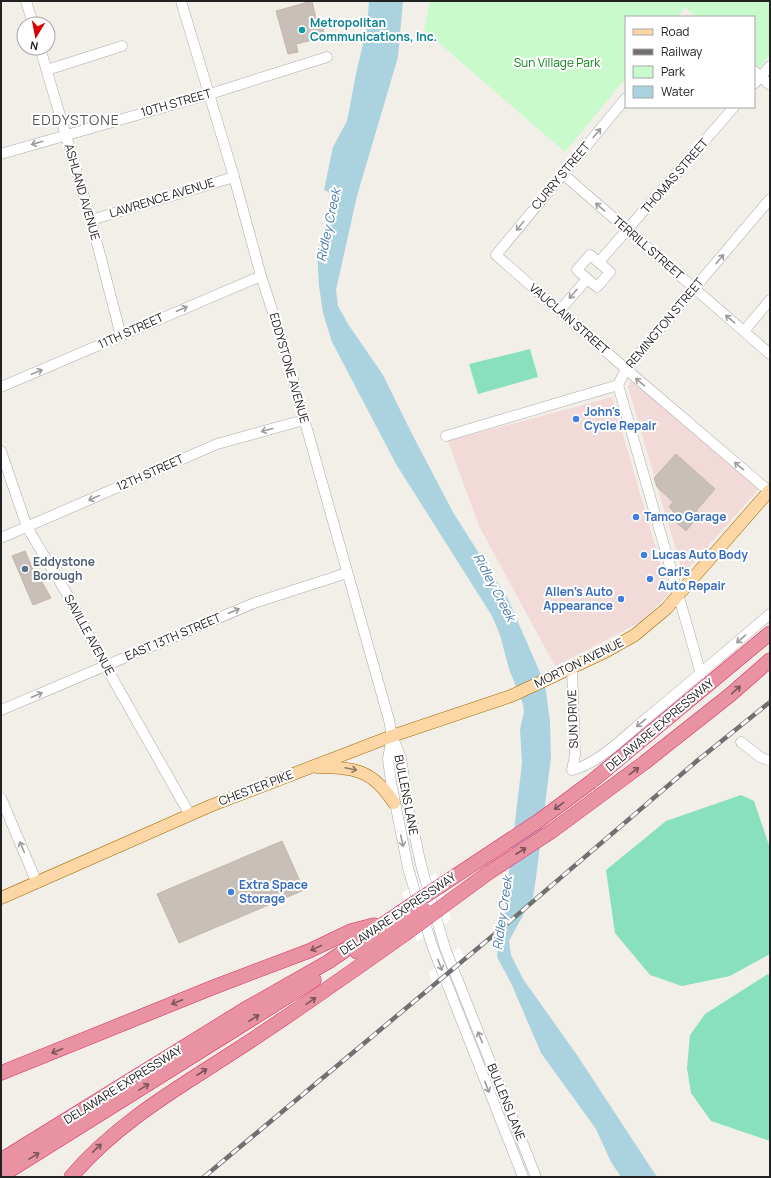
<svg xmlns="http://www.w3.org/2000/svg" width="771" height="1178" font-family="Manrope,sans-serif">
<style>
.commercial{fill:#f2dad9}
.park{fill:#c8facc}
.pitch{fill:#88e0be}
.water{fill:#aad3df}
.pier{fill:#fff}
.building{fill:#c7bfb8;stroke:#c4b6ab}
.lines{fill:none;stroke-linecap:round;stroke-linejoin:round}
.minor-casing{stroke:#a9a9a9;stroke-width:11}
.major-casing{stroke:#a06b00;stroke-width:13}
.highway-casing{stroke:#dc2a67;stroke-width:15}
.minor{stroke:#fff;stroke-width:10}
.major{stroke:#fcd6a4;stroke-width:12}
.highway{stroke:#e892a2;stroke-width:14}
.rail-casing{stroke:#707070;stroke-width:4.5}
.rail{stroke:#fff;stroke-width:3;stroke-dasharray:9;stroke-linecap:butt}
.highway-bridge-casing{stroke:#dc2a67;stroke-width:15;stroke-linecap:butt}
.highway-bridge{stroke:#e892a2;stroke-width:14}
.oneway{stroke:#9c9c9c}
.oneway2{stroke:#7b545c}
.oneway3{stroke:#8f7c63}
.culture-dot{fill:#0f9aa8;stroke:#fff;stroke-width:1.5}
.shop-dot{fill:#3f7fe0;stroke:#fff;stroke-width:1.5}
.service-dot{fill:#5c6f8a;stroke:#fff;stroke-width:1.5}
.labels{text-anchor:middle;stroke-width:4;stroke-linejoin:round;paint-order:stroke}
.culture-label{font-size:12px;font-weight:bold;fill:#0d838f;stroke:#fff;text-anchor:start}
.park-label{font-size:12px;fill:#0c8416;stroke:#fff}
.street-label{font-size:12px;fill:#222;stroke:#fff}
.shop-label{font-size:12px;font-weight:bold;fill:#366cbe;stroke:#fff;text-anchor:start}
.service-label{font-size:12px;font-weight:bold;fill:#4e5e75;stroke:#fff;text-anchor:start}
.water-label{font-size:13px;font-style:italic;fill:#4a7aab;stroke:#fff}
.quarter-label{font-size:14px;letter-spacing:1px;fill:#555;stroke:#fff}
</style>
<rect width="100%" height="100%" fill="#f2efe9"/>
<g class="commercial">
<polygon points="634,380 759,489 683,574 628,387 630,382"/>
<polygon points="612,397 669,593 641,622 555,666 479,526 448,441"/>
</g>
<polygon class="park" points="430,1 770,1 770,55 759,68 754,64 754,17 697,17 685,8 677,17 626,17 626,78 565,152 424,30"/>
<g class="pitch">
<polygon points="530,349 538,377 478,394 469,364"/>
<polygon points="741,795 754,801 770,848 770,954 730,976 682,986 650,975 615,933 606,870 666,821"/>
<polygon points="768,974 770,976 770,1141 711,1121 691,1093 687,1068 690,1035 705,1014"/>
</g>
<polygon class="water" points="369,1 403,1 398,57 357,196 336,290 338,306 348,324 383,375 411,432 454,514 508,599 545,684 550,721 551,757 536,878 533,897 509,941 511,955 523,979 577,1055 657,1177 621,1177 611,1162 596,1129 541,1053 511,983 497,957 498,948 503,936 507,889 522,763 520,729 524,712 523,704 509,669 500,635 492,616 396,464 332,342 323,313 319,286 317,251 324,228 336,196 324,190 333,147 347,121 357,69 367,28"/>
<g class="pier">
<polygon points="436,873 451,919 417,942 402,893"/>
<polygon points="459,947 467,963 435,989 429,973"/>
</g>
<g class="building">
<polygon points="312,1 316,18 320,17 325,37 296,44 298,52 288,54 276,11"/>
<polygon points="676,454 715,489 696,511 700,514 686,531 669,516 673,511 669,507 673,502 657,487 654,478"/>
<polygon points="25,551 39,583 42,582 51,598 33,605 12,556"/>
<polygon points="282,841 304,890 179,943 157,894"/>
</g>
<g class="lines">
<defs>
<g id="minor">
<polyline points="26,1 33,24"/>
<polyline points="181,1 234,177 261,276 281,337 389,720 392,736 401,758 407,801 421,865 445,948 536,1177"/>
<polyline points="40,48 91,220 121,336"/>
<polyline points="47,70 122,46"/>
<polyline points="754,71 770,85"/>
<polyline points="754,84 770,66"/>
<polyline points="626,98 496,255 626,369 770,492"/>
<polyline points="1,154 210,94 327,57"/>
<polyline points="563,174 770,354"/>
<polyline points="91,220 234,177"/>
<polygon points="590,255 610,272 597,287 577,270"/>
<polyline points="599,262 734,107"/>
<polyline points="560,310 587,279"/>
<polyline points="744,331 770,300"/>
<polyline points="618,385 701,674"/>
<polyline points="1,387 261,276"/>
<polyline points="446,436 618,385 626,369 770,199"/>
<polyline points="1,451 27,527 67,594 105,665 190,815"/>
<polyline points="1,538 217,444 304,420"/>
<path d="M572,668l3,87 -3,15c26,-6 54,-35 75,-52 41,-34 82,-69 123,-104"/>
<polyline points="1,710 254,603 347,573"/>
<polyline points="392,736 388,759 391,782 408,868 419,905 433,948 523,1177"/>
<polyline points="741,742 760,757 770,761"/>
<polyline points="1,798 37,883"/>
</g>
<g id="major">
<path d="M317,767c38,1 55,2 77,36"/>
<polyline points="1,898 210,806 392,736 511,696 605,652 635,635 666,609 770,490"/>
</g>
<g id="highway">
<polyline points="591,782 770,633"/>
<polyline points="488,873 552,831 644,763 730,695 770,660"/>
<polyline points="357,952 401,924"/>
<polyline points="1,1073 214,987 309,951 351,931 374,925"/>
<polyline points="1,1160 247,1008 328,962 410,906"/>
<polyline points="1,1176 314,980"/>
<path d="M71,1177c45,-54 109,-90 167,-128 57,-37 112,-76 167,-115"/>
</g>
</defs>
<use href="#minor" class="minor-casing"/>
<use href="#major" class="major-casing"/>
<use href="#highway" class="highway-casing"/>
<use href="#minor" class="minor"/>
<use href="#major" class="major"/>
<use href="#highway" class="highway"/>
<defs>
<polyline id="rail" points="204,1177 502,928 698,760 770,702"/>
</defs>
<use href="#rail" class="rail-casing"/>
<use href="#rail" class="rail"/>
<defs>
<g id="highway-bridge">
<polyline points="410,906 540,820 591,782"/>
<polyline points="401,924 425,910"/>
<polyline points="405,934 488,873"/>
</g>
</defs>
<use href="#highway-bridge" class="highway-bridge-casing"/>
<use href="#highway-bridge" class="highway-bridge"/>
</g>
<defs><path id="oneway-shaft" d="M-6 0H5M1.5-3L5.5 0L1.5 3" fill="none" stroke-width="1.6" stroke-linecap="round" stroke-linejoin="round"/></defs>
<g class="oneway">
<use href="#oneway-shaft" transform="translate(597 133) rotate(-50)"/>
<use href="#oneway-shaft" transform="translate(37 143) rotate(164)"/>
<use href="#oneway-shaft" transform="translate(600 207) rotate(-139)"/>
<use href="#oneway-shaft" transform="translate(520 226) rotate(129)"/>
<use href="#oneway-shaft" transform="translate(720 259) rotate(-50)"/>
<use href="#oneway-shaft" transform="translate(573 294) rotate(131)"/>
<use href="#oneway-shaft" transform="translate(182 309) rotate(-23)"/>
<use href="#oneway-shaft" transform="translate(730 319) rotate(-139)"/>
<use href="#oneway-shaft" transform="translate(37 372) rotate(-23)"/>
<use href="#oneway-shaft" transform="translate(640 382) rotate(-140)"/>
<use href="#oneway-shaft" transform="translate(267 430) rotate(165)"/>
<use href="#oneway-shaft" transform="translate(739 466) rotate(-140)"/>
<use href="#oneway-shaft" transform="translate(94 498) rotate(156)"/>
<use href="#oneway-shaft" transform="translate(234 611) rotate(-23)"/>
<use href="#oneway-shaft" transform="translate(741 639) rotate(139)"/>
<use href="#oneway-shaft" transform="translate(37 695) rotate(-23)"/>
<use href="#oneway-shaft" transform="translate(641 723) rotate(140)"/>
<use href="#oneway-shaft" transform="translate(402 841) rotate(77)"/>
<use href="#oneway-shaft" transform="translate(22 847) rotate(-113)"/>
<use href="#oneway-shaft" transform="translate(440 965) rotate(69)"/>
<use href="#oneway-shaft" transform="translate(480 1037) rotate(-112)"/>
<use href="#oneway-shaft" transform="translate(487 1087) rotate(69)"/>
</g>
<g class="oneway2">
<use href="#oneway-shaft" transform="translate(736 690) rotate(-41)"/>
<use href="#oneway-shaft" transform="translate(634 771) rotate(-37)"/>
<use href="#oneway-shaft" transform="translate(559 806) rotate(143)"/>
<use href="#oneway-shaft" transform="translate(521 851) rotate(-33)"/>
<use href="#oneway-shaft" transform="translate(316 948) rotate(155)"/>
<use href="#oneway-shaft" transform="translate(311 1001) rotate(-35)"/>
<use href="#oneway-shaft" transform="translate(177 1002) rotate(158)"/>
<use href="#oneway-shaft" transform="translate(254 1018) rotate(-32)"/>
<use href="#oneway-shaft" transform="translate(57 1051) rotate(158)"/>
<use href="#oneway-shaft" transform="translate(202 1072) rotate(-33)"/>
<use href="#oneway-shaft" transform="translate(144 1087) rotate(-32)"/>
<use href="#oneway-shaft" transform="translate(97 1148) rotate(-43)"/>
<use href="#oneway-shaft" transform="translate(34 1156) rotate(-32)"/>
</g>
<use class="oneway3" href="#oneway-shaft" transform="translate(351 769) rotate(12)"/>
<circle class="culture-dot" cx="302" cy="30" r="4"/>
<g class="shop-dot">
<circle cx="576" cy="419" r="4"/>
<circle cx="636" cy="517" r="4"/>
<circle cx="644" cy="555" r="4"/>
<circle cx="650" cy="579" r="4"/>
<circle cx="621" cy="599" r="4"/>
<circle cx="231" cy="892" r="4"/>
</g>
<circle class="service-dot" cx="25" cy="569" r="4"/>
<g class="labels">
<g class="culture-label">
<text x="310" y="27">Metropolitan<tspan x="310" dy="14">Communications, Inc.</tspan></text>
</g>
<g class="park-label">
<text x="557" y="67">Sun Village Park</text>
</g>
<g class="street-label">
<text transform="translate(176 103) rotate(-16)" y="4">10TH STREET</text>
<text transform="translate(561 176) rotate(-50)" y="4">CURRY STREET</text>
<text transform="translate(675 176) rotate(-49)" y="4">THOMAS STREET</text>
<text transform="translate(82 192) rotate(74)" y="4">ASHLAND AVENUE</text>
<text transform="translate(162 198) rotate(-17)" y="4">LAWRENCE AVENUE</text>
<text transform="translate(648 248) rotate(41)" y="4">TERRILL STREET</text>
<text transform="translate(569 319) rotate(41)" y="4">VAUCLAIN STREET</text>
<text transform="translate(665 323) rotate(-50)" y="4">REMINGTON STREET</text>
<text transform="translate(131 331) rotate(-24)" y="4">11TH STREET</text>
<text transform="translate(289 368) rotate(74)" y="4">EDDYSTONE AVENUE</text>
<text transform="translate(150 473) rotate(-24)" y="4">12TH STREET</text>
<text transform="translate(89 635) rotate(61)" y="4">SAVILLE AVENUE</text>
<text transform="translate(173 637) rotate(-23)" y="4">EAST 13TH STREET</text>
<text transform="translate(579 663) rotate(-26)" y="4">MORTON AVENUE</text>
<text transform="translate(573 719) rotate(-92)" y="4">SUN DRIVE</text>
<text transform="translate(660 725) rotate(-40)" y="4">DELAWARE EXPRESSWAY</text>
<text transform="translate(256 788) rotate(-21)" y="4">CHESTER PIKE</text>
<text transform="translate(406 795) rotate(79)" y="4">BULLENS LANE</text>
<text transform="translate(398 914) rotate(-34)" y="4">DELAWARE EXPRESSWAY</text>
<text transform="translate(123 1085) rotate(-32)" y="4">DELAWARE EXPRESSWAY</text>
<text transform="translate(506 1102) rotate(68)" y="4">BULLENS LANE</text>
</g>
<g class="shop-label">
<text x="584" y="416">John's<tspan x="584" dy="14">Cycle Repair</tspan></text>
<text x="644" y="521">Tamco Garage</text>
<text x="652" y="559">Lucas Auto Body</text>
<text x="658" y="576">Carl's<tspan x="658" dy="14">Auto Repair</tspan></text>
<text x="613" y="596" text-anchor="end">Allen's Auto<tspan x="613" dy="14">Appearance</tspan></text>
<text x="239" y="889">Extra Space<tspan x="239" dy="14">Storage</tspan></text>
</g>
<g class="service-label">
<text x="33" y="566">Eddystone<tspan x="33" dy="14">Borough</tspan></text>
</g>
<g class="water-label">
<text transform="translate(328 225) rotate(-78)" y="5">Ridley Creek</text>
<text transform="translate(495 587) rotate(62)" y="5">Ridley Creek</text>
<text transform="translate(502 913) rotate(-82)" y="5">Ridley Creek</text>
</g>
<g class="quarter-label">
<text x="76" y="125">EDDYSTONE</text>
</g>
</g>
<rect width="771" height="1178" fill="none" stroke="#222222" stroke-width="4"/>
<rect x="625" y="16" width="130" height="92" fill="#ffffff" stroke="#a7a7a7"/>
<rect x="633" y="29" width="20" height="6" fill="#fcd6a4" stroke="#a7a7a7"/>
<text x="661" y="36" font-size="12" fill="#222222">Road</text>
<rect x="633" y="49" width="20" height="6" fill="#707070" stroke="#a7a7a7"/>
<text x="661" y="56" font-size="12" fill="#222222">Railway</text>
<rect x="633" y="66" width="20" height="12" fill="#c8facc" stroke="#a7a7a7"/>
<text x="661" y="76" font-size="12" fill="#222222">Park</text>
<rect x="633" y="86" width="20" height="12" fill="#aad3df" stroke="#a7a7a7"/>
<text x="661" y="96" font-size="12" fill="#222222">Water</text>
<g transform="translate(36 36) rotate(190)"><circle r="19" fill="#ffffff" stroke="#a7a7a7"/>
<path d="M0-3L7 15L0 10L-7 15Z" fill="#d40000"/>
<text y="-6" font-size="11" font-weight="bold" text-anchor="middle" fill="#222222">N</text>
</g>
</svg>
